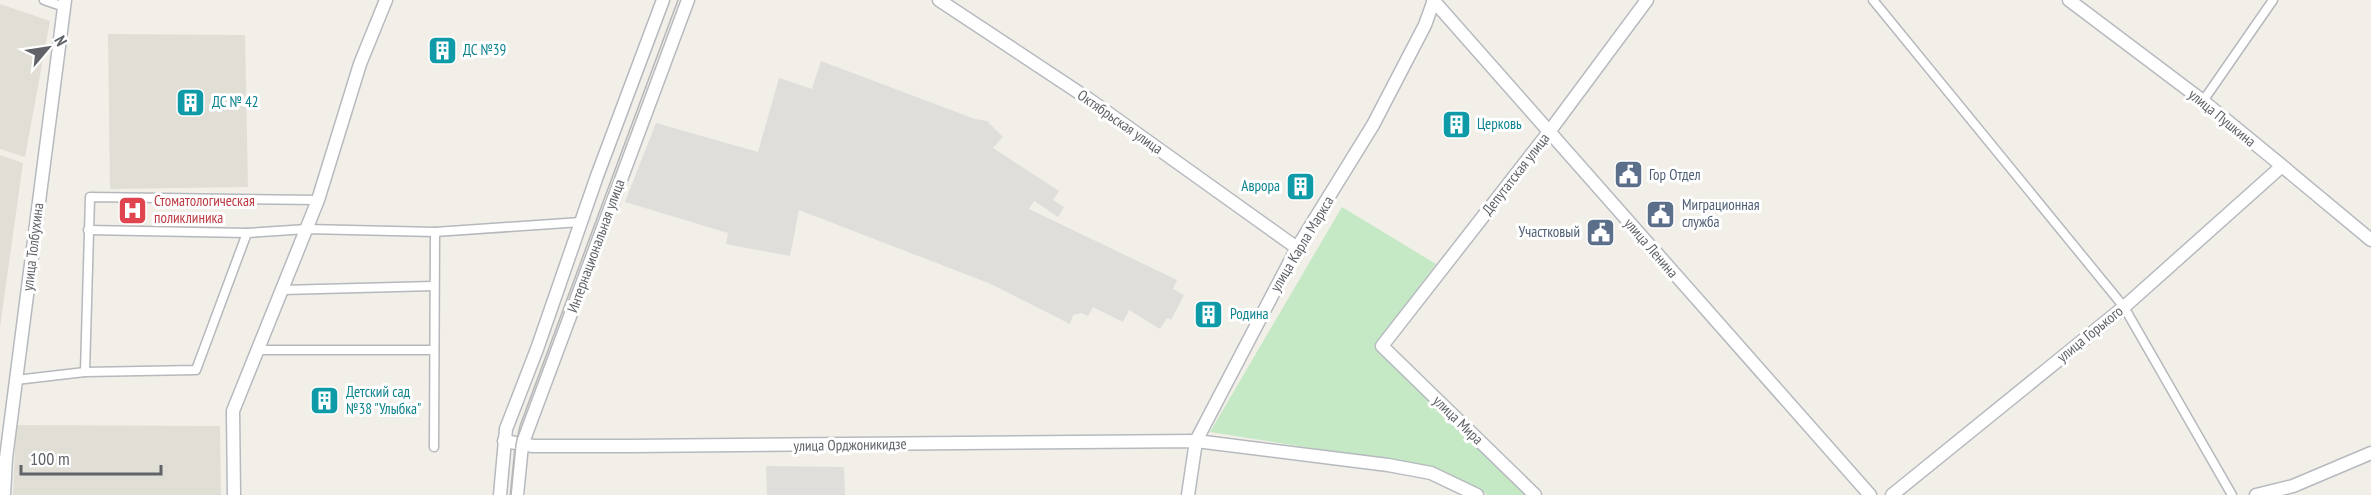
<svg xmlns="http://www.w3.org/2000/svg" width="2371" height="495" font-family="'PT Sans Narrow',sans-serif">
<style>
.industrial{fill:#e0deda}
.education{fill:#e1ded6}
.green{fill:#c5e8c5}
.lines{fill:none;stroke-linecap:round;stroke-linejoin:round}
.street-casing{stroke:#b5b8bc;stroke-width:11}
.secondary-casing{stroke:#b6babf;stroke-width:15}
.street{stroke:#fff;stroke-width:8}
.secondary{stroke:#fff;stroke-width:12}
.tram{stroke:#b6b7b8;stroke-width:1.5}
.labels{text-anchor:middle;stroke-width:6;stroke-linejoin:round;paint-order:stroke}
.culture-label{font-size:15px;fill:#0d838f;stroke:#fff;text-anchor:start}
.street-label{font-size:15px;fill:#5f6368;stroke:#fff}
.service-label{font-size:15px;fill:#4e5e75;stroke:#fff;text-anchor:start}
.health-label{font-size:15px;fill:#be3a42;stroke:#fff;text-anchor:start}
</style>
<rect width="100%" height="100%" fill="#f1efe8"/>
<g class="industrial">
<polygon points="821,61 975,119 987,121 1003,137 993,148 1059,191 1053,200 1064,207 1058,217 1034,201 1029,209 1177,280 1173,289 1184,295 1171,320 1167,318 1160,329 1129,310 1123,322 1093,307 1088,316 1081,313 1073,315 1070,324 991,284 799,210 790,256 726,244 728,233 625,202 656,123 758,152 779,78 812,89"/>
<polygon points="766,466 844,467 845,495 767,495"/>
</g>
<g class="education">
<polygon points="0,4 50,21 25,157 0,149"/>
<polygon points="108,34 245,35 248,187 110,189"/>
<polygon points="0,155 23,163 0,327"/>
<polygon points="16,425 220,426 221,495 13,495"/>
</g>
<polygon class="green" points="1342,207 1436,264 1374,347 1530,495 1488,495 1431,467 1210,432"/>
<g class="lines">
<defs>
<g id="street">
<polyline points="44,0 64,7"/>
<polyline points="1873,0 2124,307 2232,495"/>
<polyline points="2203,101 2273,0"/>
<polyline points="88,230 247,233"/>
<polyline points="282,290 434,286"/>
<polyline points="258,350 434,350"/>
<polyline points="85,372 90,197 318,200"/>
<polyline points="16,380 85,372 196,370 247,233 307,229 435,232 581,222"/>
<polyline points="434,447 435,232"/>
</g>
<g id="secondary">
<polyline points="939,0 1090,100 1297,248"/>
<polyline points="1433,0 1870,495"/>
<polyline points="2069,0 2203,101 2287,170"/>
<polyline points="504,441 533,446 631,446 1196,441 1388,465 1431,473 1477,495"/>
<polyline points="4,495 6,458 65,0"/>
<polyline points="234,495 233,411 318,200 360,64 386,0"/>
<polyline points="500,495 506,429 537,349 597,176 663,0"/>
<polyline points="517,495 522,445 688,0"/>
<polyline points="1188,495 1196,441 1297,248 1373,125 1425,25 1434,0"/>
<polyline points="1535,495 1382,346 1549,132 1647,0"/>
<polyline points="1892,495 2124,307 2282,166 2371,240"/>
<polyline points="2256,495 2293,486 2371,453"/>
</g>
</defs>
<use href="#street" class="street-casing"/>
<use href="#secondary" class="secondary-casing"/>
<use href="#street" class="street"/>
<use href="#secondary" class="secondary"/>
<polyline class="tram" points="511,495 516,444 520,426 678,0"/>
</g>
<defs>
<symbol id="building-square" viewBox="-11 -11 22 22"><rect x="-9" y="-9" width="18" height="18" rx="4" fill="#0f9aa8" stroke="#fff"/><path d="M-4-6H4V6H1V3H-1V6H-4ZM-2.5-4.3h1.7v1.8h-1.7ZM.8-4.3h1.7v1.8H.8ZM-2.5-1h1.7V.8h-1.7ZM.8-1h1.7V.8H.8Z" fill="#fff"/></symbol>
<symbol id="civic-square" viewBox="-11 -11 22 22"><rect x="-9" y="-9" width="18" height="18" rx="4" fill="#5c6f8a" stroke="#fff"/><path d="M-.6-6.5H3V-4.5H.6V-3L4-1V1h2V6H-6V1h2V-1L-.6-3ZM-1.2 2.5V6h2.4V2.5Z" fill="#fff"/></symbol>
<symbol id="hospital-square" viewBox="-11 -11 22 22"><rect x="-9" y="-9" width="18" height="18" rx="4" fill="#e0444e" stroke="#fff"/><path d="M-5-5h3v3.5h4V-5h3V5h-3V1.5h-4V5h-3Z" fill="#fff"/></symbol>
</defs>
<g fill-rule="evenodd">
<use href="#building-square" x="426" y="34" width="33" height="33"/>
<use href="#building-square" x="174" y="86" width="33" height="33"/>
<use href="#building-square" x="1440" y="108" width="33" height="33"/>
<use href="#civic-square" x="1612" y="158" width="33" height="33"/>
<use href="#building-square" x="1284" y="170" width="33" height="33"/>
<use href="#hospital-square" x="116" y="194" width="33" height="33"/>
<use href="#civic-square" x="1644" y="198" width="33" height="33"/>
<use href="#civic-square" x="1584" y="216" width="33" height="33"/>
<use href="#building-square" x="1192" y="298" width="33" height="33"/>
<use href="#building-square" x="308" y="384" width="33" height="33"/>
</g>
<g class="labels">
<g class="culture-label">
<text x="463" y="55">ДС №39</text>
<text x="212" y="107">ДС № 42</text>
<text x="1477" y="129">Церковь</text>
<text x="1280" y="191" text-anchor="end">Аврора</text>
<text x="1230" y="319">Родина</text>
<text x="346" y="397">Детский сад<tspan x="346" dy="17">№38 "Улыбка"</tspan></text>
</g>
<g class="street-label">
<text transform="translate(2222 118) rotate(39)" y="5">улица Пушкина</text>
<text transform="translate(1120 122) rotate(35)" y="5">Октябрьская улица</text>
<text transform="translate(1516 174) rotate(-52)" y="5">Депутатская улица</text>
<text transform="translate(1302 244) rotate(-59)" y="5">улица Карла Маркса</text>
<text transform="translate(596 246) rotate(-70)" y="5">Интернациональная улица</text>
<text transform="translate(33 247) rotate(-83)" y="5">улица Толбухина</text>
<text transform="translate(1651 248) rotate(49)" y="5">улица Ленина</text>
<text transform="translate(2090 334) rotate(-39)" y="5">улица Горького</text>
<text transform="translate(1458 420) rotate(44)" y="5">улица Мира</text>
<text transform="translate(850 445) rotate(-1)" y="5">улица Орджоникидзе</text>
</g>
<g class="service-label">
<text x="1649" y="180">Гор Отдел</text>
<text x="1682" y="210">Миграционная<tspan x="1682" dy="17">служба</tspan></text>
<text x="1580" y="237" text-anchor="end">Участковый</text>
</g>
<g class="health-label">
<text x="154" y="206">Стоматологическая<tspan x="154" dy="17">поликлиника</tspan></text>
</g>
</g>
<g transform="translate(48 48) rotate(61)" stroke="#ffffff" stroke-width="4.5" paint-order="stroke">
<path d="M0-4.5L10 22L0 15L-10 22Z" fill="#5f6368"/>
<text y="-9" font-size="16" font-weight="bold" text-anchor="middle" fill="#5f6368">N</text>
</g>
<path d="M21 465v9h140v-9" fill="none" stroke="#5f6368" stroke-width="3"/>
<text x="30" y="465" font-size="18" fill="#5f6368" stroke="#ffffff" stroke-width="4.5" paint-order="stroke">100 m</text>
</svg>
